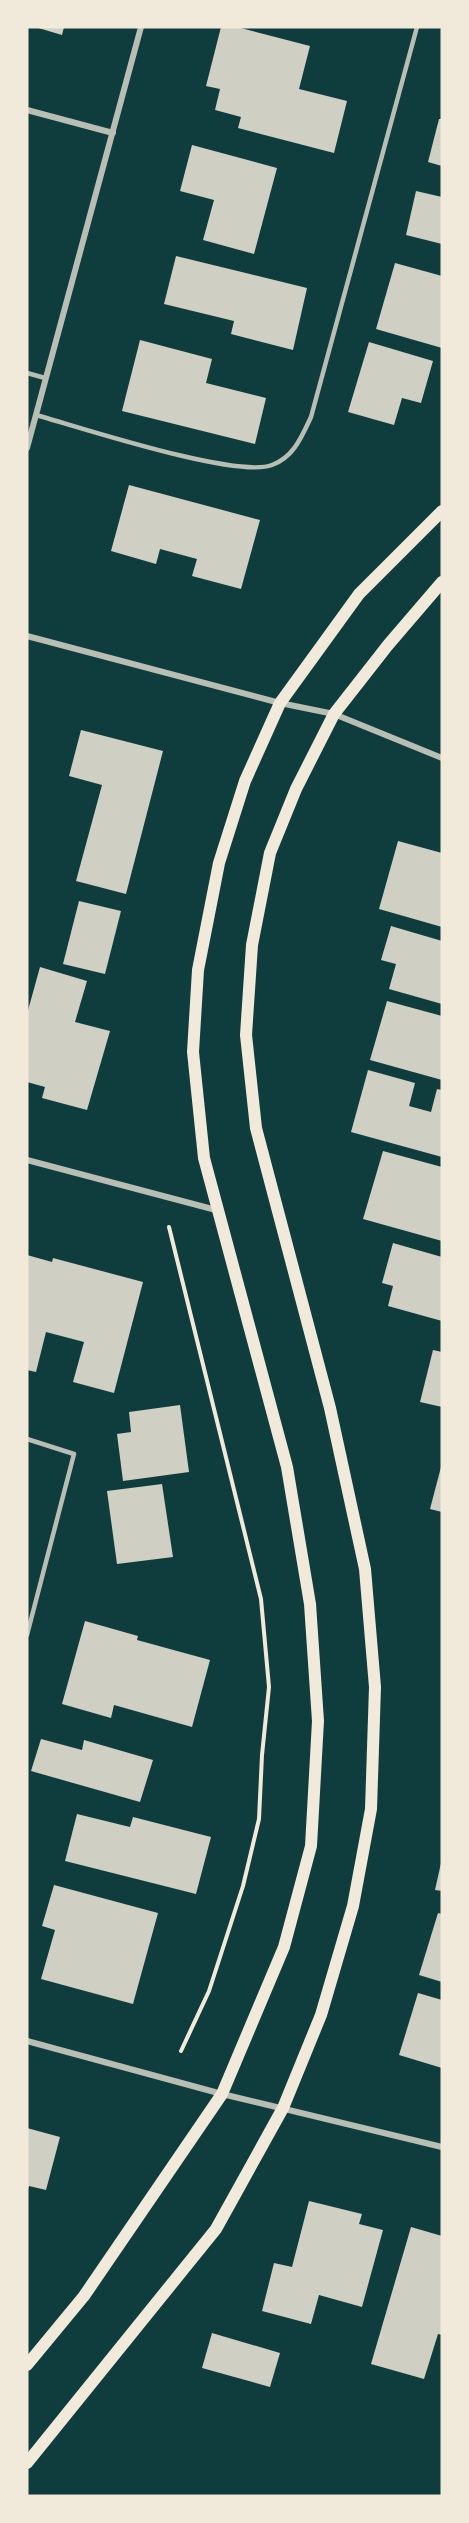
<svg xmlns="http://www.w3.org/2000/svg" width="469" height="2523" font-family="Lato,sans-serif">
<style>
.building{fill:#cfcfc3}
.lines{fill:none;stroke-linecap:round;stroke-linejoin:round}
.path{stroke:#f1e9da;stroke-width:4}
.service{stroke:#b8beb3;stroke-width:4.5}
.minor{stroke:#b8beb3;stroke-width:6}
.secondary{stroke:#f1e9da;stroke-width:12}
</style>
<rect width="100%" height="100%" fill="#0f3d3e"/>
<g class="building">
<polygon points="35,27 64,27 62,35"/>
<polygon points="221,27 237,27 310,46 299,89 347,101 334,153 238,128 241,117 215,110 220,89 206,86"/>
<polygon points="439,119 442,119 442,166 428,162"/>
<polygon points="192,145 277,168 254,254 203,240 214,200 180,191"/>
<polygon points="416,191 442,197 442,244 406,235"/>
<polygon points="176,256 307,288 293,350 231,334 234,321 164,304"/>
<polygon points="395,263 442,276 442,348 376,329"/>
<polygon points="140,340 212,359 206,383 266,398 255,444 122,411"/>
<polygon points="369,342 433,361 421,403 402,398 394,425 348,412"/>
<polygon points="129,485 260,520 241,589 192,576 197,559 160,549 156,564 111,551"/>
<polygon points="81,730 163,751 126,894 76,881 102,785 69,776"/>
<polygon points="398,841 442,853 442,927 379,909"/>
<polygon points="79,901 121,911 105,974 63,964"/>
<polygon points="391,926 442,941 442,1004 389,989 396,964 381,960"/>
<polygon points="40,967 87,981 75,1022 110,1031 87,1110 42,1098 45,1087 27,1082 27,1014"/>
<polygon points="387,1001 442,1016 442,1080 370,1060"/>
<polygon points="368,1070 415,1083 409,1106 431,1112 437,1089 442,1090 442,1157 351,1132"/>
<polygon points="383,1151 442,1167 442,1241 363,1219"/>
<polygon points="393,1243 442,1257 442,1321 388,1306 393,1286 382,1283"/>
<polygon points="27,1255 52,1262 53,1258 143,1282 114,1393 73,1382 84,1342 46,1332 36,1372 27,1370"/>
<polygon points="433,1350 442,1352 442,1407 420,1402"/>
<polygon points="180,1405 189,1472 123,1481 117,1434 131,1432 129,1412"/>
<polygon points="441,1467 442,1467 442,1512 430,1509"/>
<polygon points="162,1484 173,1557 117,1564 107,1491"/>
<polygon points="85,1621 138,1636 137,1640 210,1660 192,1727 114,1705 111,1718 62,1704"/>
<polygon points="41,1739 82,1750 84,1740 153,1760 140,1802 31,1771"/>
<polygon points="77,1814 130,1827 133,1817 211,1837 196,1894 65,1861"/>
<polygon points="441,1863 442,1863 442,1891 435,1890"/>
<polygon points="54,1885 158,1913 133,2004 41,1979 55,1930 42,1926"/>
<polygon points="438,1913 442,1914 442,1982 419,1975"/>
<polygon points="418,1993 442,2000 442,2068 399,2055"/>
<polygon points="27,2128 60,2137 46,2190 29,2186 27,2192"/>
<polygon points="309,2201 362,2214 359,2224 383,2230 362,2307 319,2295 311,2324 262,2311 274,2263 292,2267"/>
<polygon points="411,2227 442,2236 442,2335 438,2334 424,2379 371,2364"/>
<polygon points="212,2333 280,2353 270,2387 202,2368"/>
</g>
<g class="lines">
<polyline class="path" points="169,1227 261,1599 269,1687 262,1755 259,1819 243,1886 209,1991 181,2051"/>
<g class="service">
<polyline points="27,373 45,378"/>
<path d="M36,415c43,12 201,64 236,50 22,-8 30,-29 39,-48l106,-390"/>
<polyline points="27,1439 74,1454 27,1635"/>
</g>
<g class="minor">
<polyline points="27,110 113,133"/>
<polyline points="27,448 141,27"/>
<polyline points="27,636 280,703 334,714 442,758"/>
<polyline points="27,1160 216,1210"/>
<polyline points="27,2041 222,2094 442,2147"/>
</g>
<g class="secondary">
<polyline points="27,2365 84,2296 222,2094 284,1947 311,1846 318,1721 310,1604 287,1467 204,1158 193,1052 198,970 219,863 245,781 280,703 359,594 442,511"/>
<polyline points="27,2463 216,2229 283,2108 321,2015 353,1906 371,1809 375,1687 365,1569 330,1408 256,1128 246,1035 252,945 270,853 296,789 334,714 388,645 442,582"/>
</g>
</g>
<rect width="469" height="2523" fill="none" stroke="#f1e9da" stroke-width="57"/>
</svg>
